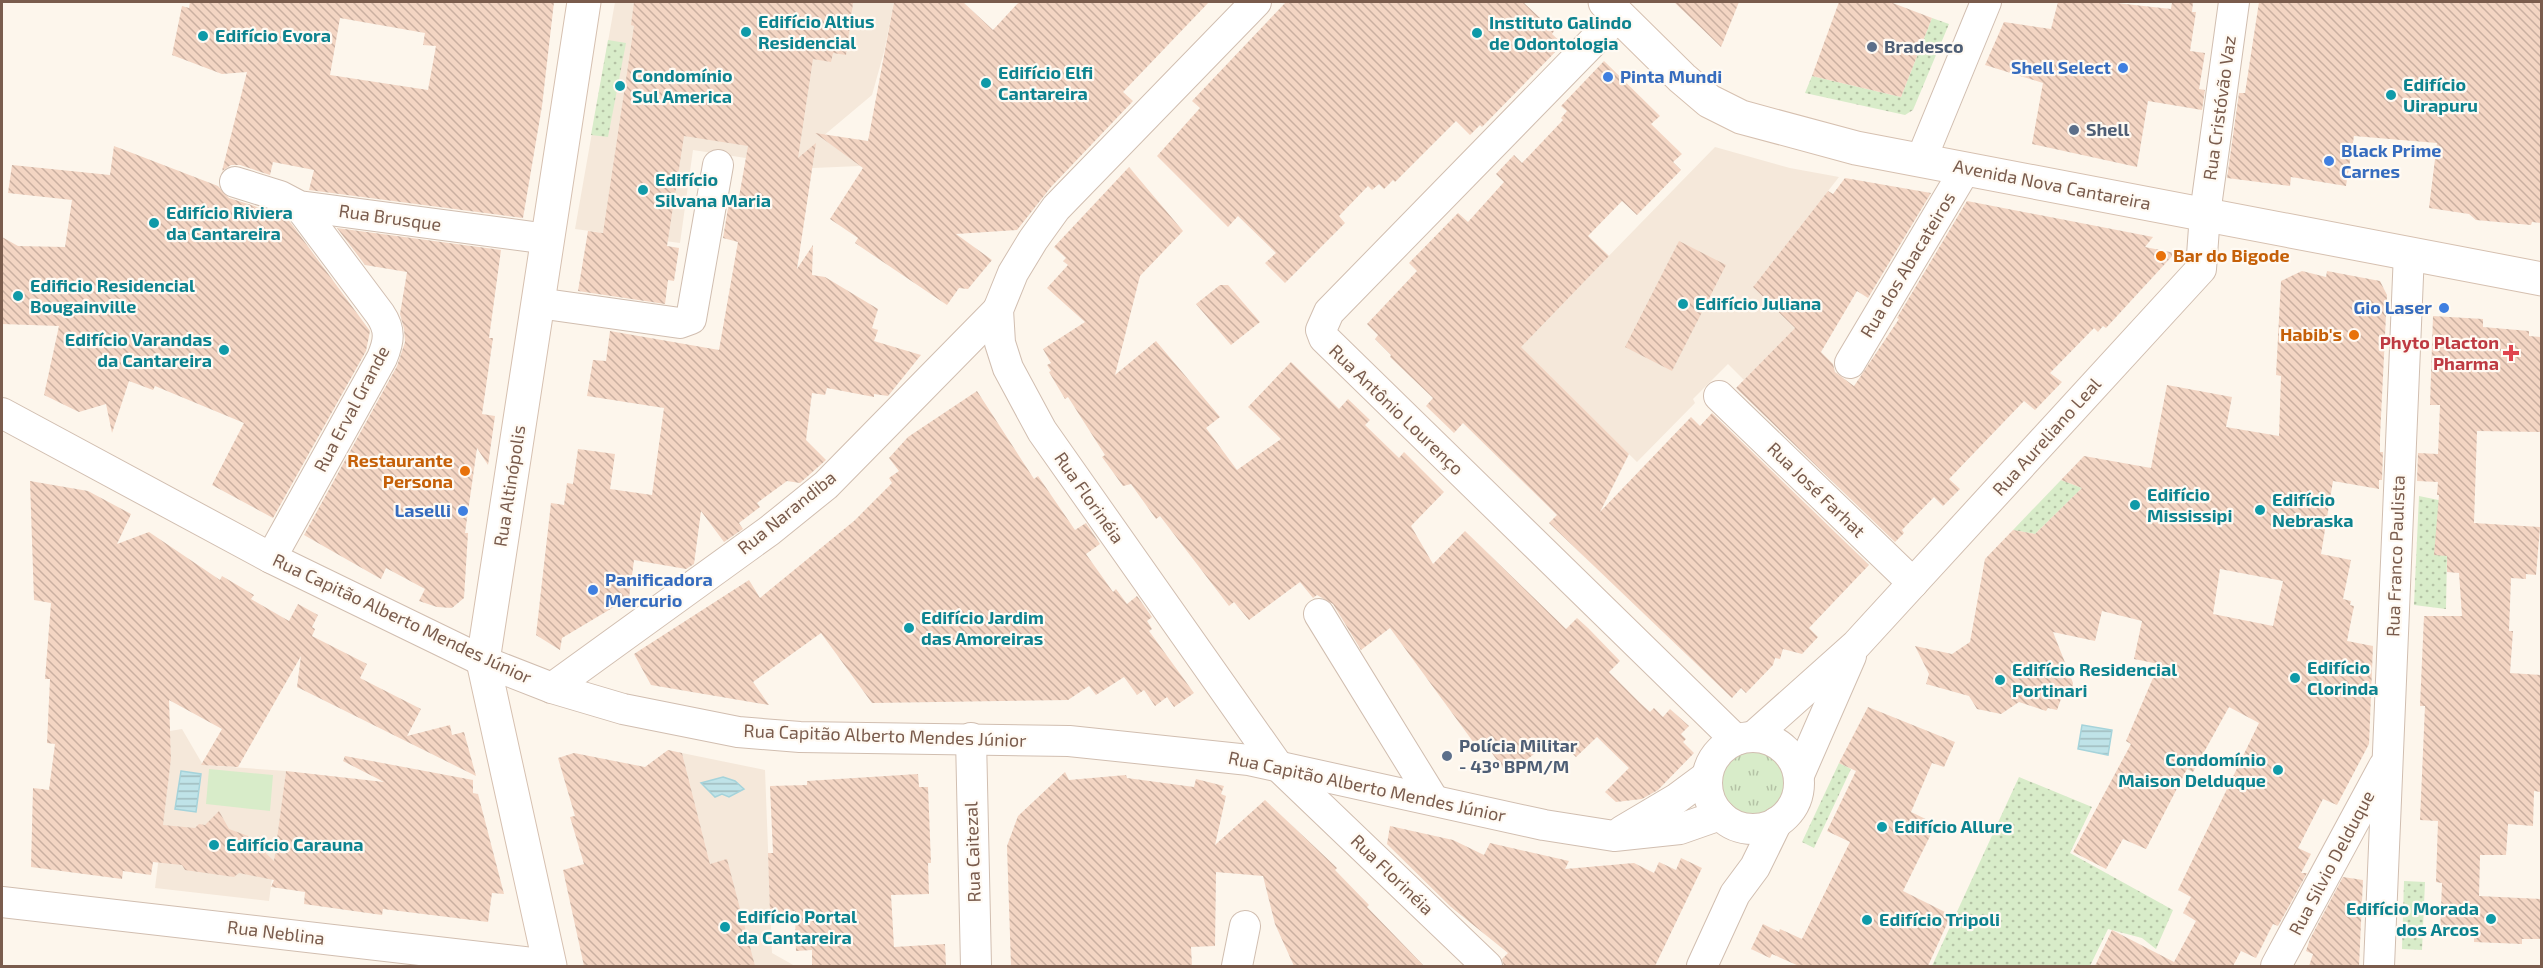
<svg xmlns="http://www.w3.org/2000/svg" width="2543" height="968" font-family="'Exo 2',sans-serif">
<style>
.residential{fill:#f5e8da}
.grass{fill:url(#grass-tufts)}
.park{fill:url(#park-dots)}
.pitch{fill:#d8ecc9}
.water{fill:url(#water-rules);stroke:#a5d3da;stroke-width:1.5}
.building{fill:url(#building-back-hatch);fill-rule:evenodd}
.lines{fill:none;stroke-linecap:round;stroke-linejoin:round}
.street-casing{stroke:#d1beb0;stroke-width:32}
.secondary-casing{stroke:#d6c0b0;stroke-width:35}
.street{stroke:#fff;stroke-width:30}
.secondary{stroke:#fff;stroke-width:33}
.culture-dot{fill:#0f9aa8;stroke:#fffaf3;stroke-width:2}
.service-dot{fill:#5c6f8a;stroke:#fffaf3;stroke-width:2}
.shop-dot{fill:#3f7fe0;stroke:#fffaf3;stroke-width:2}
.food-dot{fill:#e8710a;stroke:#fffaf3;stroke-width:2}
.health-dot{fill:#e0444e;stroke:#fffaf3;stroke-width:2}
.labels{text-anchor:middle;stroke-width:4.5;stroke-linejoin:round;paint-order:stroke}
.culture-label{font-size:18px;font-weight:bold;fill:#0d838f;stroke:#fffaf3;text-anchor:start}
.service-label{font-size:18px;font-weight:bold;fill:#4e5e75;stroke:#fffaf3;text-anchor:start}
.shop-label{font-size:18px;font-weight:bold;fill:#366cbe;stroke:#fffaf3;text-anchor:end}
.street-label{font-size:18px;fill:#7a5c4d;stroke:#fffaf3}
.food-label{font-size:18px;font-weight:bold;fill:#c56008;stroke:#fffaf3;text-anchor:end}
.health-label{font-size:18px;font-weight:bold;fill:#be3a42;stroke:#fffaf3;text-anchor:end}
</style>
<defs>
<pattern id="grass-tufts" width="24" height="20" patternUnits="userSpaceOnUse" patternTransform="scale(1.5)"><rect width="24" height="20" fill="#d8ecc9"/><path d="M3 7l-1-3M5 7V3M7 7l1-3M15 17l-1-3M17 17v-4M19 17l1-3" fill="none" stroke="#b4c2a5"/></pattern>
<pattern id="park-dots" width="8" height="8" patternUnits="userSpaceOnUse" patternTransform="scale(1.5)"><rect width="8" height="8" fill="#d8ecc9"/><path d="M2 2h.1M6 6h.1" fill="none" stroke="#b4c2a5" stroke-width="1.8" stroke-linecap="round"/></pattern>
<pattern id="water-rules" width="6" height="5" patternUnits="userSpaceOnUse" patternTransform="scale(1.5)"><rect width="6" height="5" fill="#bfe3e8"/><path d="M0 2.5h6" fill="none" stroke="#a0bbbe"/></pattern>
<pattern id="building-back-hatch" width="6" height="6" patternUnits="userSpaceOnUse" patternTransform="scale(1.5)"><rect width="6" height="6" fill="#f3d5c3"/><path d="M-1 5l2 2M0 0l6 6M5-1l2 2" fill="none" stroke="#cab0a1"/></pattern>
</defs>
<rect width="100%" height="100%" fill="#fdf6ec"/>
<g class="residential">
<polygon points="615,2 894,2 884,52 872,95 822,137 860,166 813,168 693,150 680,243 575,229"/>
<polygon points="1715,147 1790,168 1839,177 1753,287 1795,328 1744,380 1728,364 1693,399 1695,403 1637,462 1520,347"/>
<polygon points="182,729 203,765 286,771 269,901 155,888 171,759 170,731"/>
<polygon points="682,753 765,770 772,953 795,966 584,966 710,864"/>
</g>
<circle class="grass" cx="1753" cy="782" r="36"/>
<g class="park">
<polygon points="1932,18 1949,24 1913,110 1905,115 1805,93 1812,76 1901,97"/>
<polygon points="608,40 626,43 608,137 591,135"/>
<polygon points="2061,480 2082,488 2035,534 2013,530"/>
<polygon points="2419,496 2448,502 2446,609 2414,605"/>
<polygon points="1839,763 1851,769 1814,848 1802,842"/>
<polygon points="2019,777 2092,807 2070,853 2173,910 2156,949 2142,938 2108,929 2090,966 1932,966"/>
<polygon points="2404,881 2425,882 2422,950 2402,949"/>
</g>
<polygon class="pitch" points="209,769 273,775 270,811 206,804"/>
<g class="water">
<polygon points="2082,725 2112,730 2108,755 2078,749"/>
<polygon points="181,771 201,774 196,812 175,809"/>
<polygon points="723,777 735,781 744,789 729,797 722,794 715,797 701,783"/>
</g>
<g class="building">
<path d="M190,2h364l-12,104 -19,112 -214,-28 5,-20 -41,-8 -3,13 -30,-10h-9l-9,6 25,-99 -25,2 -50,-19 10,-49 7,2zM340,18l85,15 -2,12 13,1 -8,44 -98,-15z"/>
<polygon points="634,2 853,3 846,55 833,53 831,62 813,59 798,158 816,143 797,269 813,245 812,275 825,277 878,309 872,328 878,330 874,341 921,355 888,396 874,394 874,397 827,388 825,395 812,393 806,440 826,460 800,483 787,481 757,503 760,507 739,523 743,529 724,542 701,511 694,564 686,569 634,560 629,598 562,638 560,650 536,635 551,503 564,505 567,483 573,484 578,449 615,454 610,489 652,495 664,408 587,396 593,360 606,361 610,331 719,350 738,242 723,238 730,196 739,197 748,146 684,136 667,246 679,248 674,281 668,280 665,304 578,291 588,231 603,233 634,26 631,25"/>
<polygon points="894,2 963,2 993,30 1019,2 1209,2 1123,92 1133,101 1051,187 1017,230 956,234 992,260 968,289 959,288 947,305 855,243 858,238 830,219 863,168 815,133 868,141"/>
<polygon points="1286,2 1523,2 1554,31 1552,34 1563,44 1482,127 1480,125 1470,135 1456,121 1395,182 1393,180 1384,189 1379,184 1372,190 1368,186 1339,216 1345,223 1285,283 1265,263 1276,253 1238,216 1228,227 1157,156 1200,108 1192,101"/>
<polygon points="1674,2 1739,2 1721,47 1694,21"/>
<polygon points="1839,2 1890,2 1932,18 1901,97 1812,76"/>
<polygon points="2058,2 2107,2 2171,9 2172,2 2193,2 2192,12 2196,12 2190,51 2205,53 2199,89 2205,90 2202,110 2148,101 2137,167 2032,144 2043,83 1985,65 2004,22 2051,29"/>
<polygon points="2259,2 2541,2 2541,223 2532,222 2531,225 2476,220 2469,214 2429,208 2437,143 2354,136 2346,186 2291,177 2290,186 2227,178 2239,93 2245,93"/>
<polygon points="1604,61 1660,116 1651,124 1682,154 1673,162 1681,170 1637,215 1622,201 1588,236 1609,256 1521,347 1629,454 1600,512 1691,417 1700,426 1712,413 1869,565 1809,628 1818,637 1802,654 1783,649 1780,659 1775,658 1773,665 1746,693 1741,688 1732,698 1549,523 1557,515 1463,423 1454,433 1426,406 1433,398 1390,357 1391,355 1375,339 1378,335 1367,324 1417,271 1409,263 1458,213 1468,222 1504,182 1496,174 1514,155 1522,163 1563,120 1561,118 1567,111 1561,106"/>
<polygon points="114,146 218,186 229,198 273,212 288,219 370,331 366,351 273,518 212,485 244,423 155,386 153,390 129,381 112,433 106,404 79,412 44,395 59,326 2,324 2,237 18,246 65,247 72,200 8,193 12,165 110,175"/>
<polygon points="1129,167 1183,231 1140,276 1115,375 1156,341 1220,417 1206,428 1237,470 1281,439 1248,407 1291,362 1339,409 1348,399 1370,420 1365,425 1399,458 1404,452 1444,492 1411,526 1433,564 1465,531 1566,629 1577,618 1588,628 1620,661 1609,672 1639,702 1650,712 1654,708 1663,717 1670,709 1689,726 1681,734 1686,739 1683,742 1694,753 1658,790 1642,799 1616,802 1605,792 1629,768 1597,737 1576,757 1556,738 1507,774 1481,738 1474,743 1390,628 1361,650 1333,604 1317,595 1313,598 1300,582 1249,620 1234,602 1229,606 1160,516 1156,519 1131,484 1123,486 1102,457 1105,455 1068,397 1065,399 1049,372 1051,371 1047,365 1051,363 1043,349 1085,322 1047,288 1068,265 1063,261 1066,258 1054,247"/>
<polygon points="1845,178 1931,193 1868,298 1857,291 1821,352 1833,364 1835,372 1854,386 1899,319 1897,318 1967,201 2153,237 2145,247 2175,253 2106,328 2103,326 2098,332 2094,328 2050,373 2062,382 2035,410 2024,401 1949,479 1960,489 1943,506 1934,497 1902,530 1904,533 1895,542 1736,388 1795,328 1753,287 1828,191 1833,194"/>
<polygon points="337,228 501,250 489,338 493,338 482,414 495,416 488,465 477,448 465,533 468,533 464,598 452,608 437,607 419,601 425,589 386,568 381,579 304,535 397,366 405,342 404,329 400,314 407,272 365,265"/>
<polygon points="1679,241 1726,265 1672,371 1625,347"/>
<path d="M2302,271l24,6 1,-6 53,10 7,14 -7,142v15h3l-1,28h-3v9l-46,-8 -12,73 30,6 -8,39 8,2 -1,4 4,1 -7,35 26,5 -4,98 -32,61 -14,-6 -25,49 13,6 -10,19h6l-29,53 -5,-2 -17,34 -15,-7 -8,15h-138l17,-36 62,32 22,-41 -13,-8 8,-16 -13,-7 81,-167 -30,-16 -36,65 -6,-3 -41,80 -23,-10 -17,30 -33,-17 58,-108 -5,-3 33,-77 -25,-5 8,-38 -40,-10 -7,30 -42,-9 20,51 -1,8 -11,8 -4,11 -9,-2 -2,3 -27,-9 -18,12 -24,-5 -8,-13 -43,-12 3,-10 -14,-28 37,8 18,-12 15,-83 28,-29 22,4 47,-46 -21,-8 23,-24 67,12 16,-83 65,12 -6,30 53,9 2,-60 -5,-1 5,-94zM2220,569l63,12 -10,45 -60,-12z"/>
<polygon points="1220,285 1228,285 1260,322 1231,345 1196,304"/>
<polygon points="2433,316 2483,319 2483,327 2529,331 2529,336 2541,337 2541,432 2477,431 2474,523 2540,527 2536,575 2526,574 2526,579 2511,578 2509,631 2513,631 2510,673 2541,675 2541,792 2534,791 2533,826 2508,824 2506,855 2480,855 2479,896 2541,899 2541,939 2522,939 2522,944 2474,942 2474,936 2440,935 2442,883 2436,882 2438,821 2420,820 2425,706 2420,706 2424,616 2462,616 2459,573 2447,572 2447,556 2434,555 2439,495 2437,495 2438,482 2417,481 2418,453 2438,454 2440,405 2430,405"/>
<polygon points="977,391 1034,479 1038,476 1075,530 1086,523 1100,544 1086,554 1113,592 1116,589 1127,604 1137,596 1152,617 1147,621 1152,629 1149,631 1194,693 1174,707 1167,697 1155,706 1144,690 1137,695 1124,677 1096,695 1089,686 1068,700 872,703 821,633 753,682 769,705 651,685 634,654 749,580 760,598 854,521 892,483 889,478 899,471 889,458 908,437"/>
<polygon points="30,481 88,491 131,514 117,544 149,532 220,580 222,576 254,595 251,599 289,621 298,604 318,615 312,627 315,629 312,636 367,664 360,678 421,709 407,736 450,725 452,735 464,732 476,776 297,687 301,656 238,767 201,765 222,729 169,700 171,759 163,825 195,828 199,824 205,825 219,811 229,829 248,836 274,861 286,771 384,782 343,761 345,756 473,780 473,793 478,794 504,894 492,893 488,922 383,909 382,915 304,904 305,892 271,887 274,880 239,873 234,877 185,870 182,865 153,862 151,875 123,871 122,879 31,867 33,788 49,790 55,744 47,743 50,679 45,679 51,603 34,600"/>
<polygon points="1868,707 1955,742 1944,767 1932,763 1911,812 1936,824 1903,891 1951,915 1928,966 1799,966 1772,954 1770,958 1751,949 1763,924 1779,932 1780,929 1802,939 1850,842 1827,831 1856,771 1839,763"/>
<polygon points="668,750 682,753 710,864 727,859 755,966 584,966 563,870 584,864 570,817 575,816 558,758 574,753 645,767"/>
<polygon points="1065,772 1069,780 1126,775 1127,778 1194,787 1196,779 1224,786 1221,794 1226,796 1215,845 1265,800 1337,868 1335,870 1369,905 1367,907 1424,966 1294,966 1275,924 1263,876 1216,872 1215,946 1191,947 1192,966 1011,966 1007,846 1018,816"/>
<polygon points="918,774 919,787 928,787 931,863 928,863 929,894 891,895 894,947 945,944 946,966 812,966 812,950 796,951 795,911 770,913 768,853 773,853 770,786 807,785 807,781"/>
<polygon points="1390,826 1453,840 1484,855 1490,843 1569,861 1565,869 1634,863 1654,873 1659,862 1676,870 1681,858 1702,868 1655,966 1504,966 1502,959 1508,953 1451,907 1387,844"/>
<polygon points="2343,877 2363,880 2359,966 2309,966 2313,954 2306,951 2310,939"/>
</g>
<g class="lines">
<defs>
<g id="street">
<polyline points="1256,2 1056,208 1033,240 1013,273 998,310 1000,343 1008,368 1042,431 1278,766 1487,966"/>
<polyline points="1619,15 1329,312 1321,330 1324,338 1736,740"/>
<polyline points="1921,160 1986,2"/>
<polyline points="235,182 280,196 299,206 548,239"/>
<polyline points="538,303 680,323 691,319 718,165"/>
<polyline points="1850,363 1966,168"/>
<polyline points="1719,396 1913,583"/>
<polyline points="2,413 271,558 483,661 552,688 623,709 738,732 800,737 1069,741 1249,760 1544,825 1614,836 1680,829 1720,815"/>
<path d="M271,558l111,-200c7,-17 9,-28 -2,-44l-81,-108"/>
<polyline points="1319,614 1433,799"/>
<polyline points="552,688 769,531 826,485 998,310"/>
<polyline points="1754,736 1856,645 2201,269 2205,214 2234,2"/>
<circle cx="1753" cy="783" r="46"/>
<polyline points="971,738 976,966"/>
<polyline points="1799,775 1851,656"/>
<polyline points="1622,831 1676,799 1707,776"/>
<polyline points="2,902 550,965"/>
<polyline points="1237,966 1245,926"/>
<polyline points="1702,966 1735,894 1755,867 1777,822"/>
<polyline points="2276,966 2384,766"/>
<polyline points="2379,966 2409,253"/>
</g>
<g id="secondary">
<polyline points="1605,2 1682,78 1709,101 1741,117 1856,148 2542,279"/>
<polyline points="550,966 483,661 584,2"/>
</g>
</defs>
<use href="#street" class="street-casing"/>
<use href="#secondary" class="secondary-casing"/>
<use href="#street" class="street"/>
<use href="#secondary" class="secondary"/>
</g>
<g class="culture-dot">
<circle cx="746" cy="32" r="6"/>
<circle cx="1477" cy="33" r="6"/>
<circle cx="203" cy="36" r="6"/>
<circle cx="986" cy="83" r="6"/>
<circle cx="620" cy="86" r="6"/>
<circle cx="2391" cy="95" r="6"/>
<circle cx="643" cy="190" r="6"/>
<circle cx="154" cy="223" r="6"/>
<circle cx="18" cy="296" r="6"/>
<circle cx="1683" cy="304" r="6"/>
<circle cx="224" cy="350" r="6"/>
<circle cx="2135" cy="505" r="6"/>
<circle cx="2260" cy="510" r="6"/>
<circle cx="909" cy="628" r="6"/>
<circle cx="2295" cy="678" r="6"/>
<circle cx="2000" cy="680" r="6"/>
<circle cx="2278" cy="770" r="6"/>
<circle cx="1882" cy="827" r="6"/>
<circle cx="214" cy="845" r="6"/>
<circle cx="2491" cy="919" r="6"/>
<circle cx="1867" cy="920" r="6"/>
<circle cx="725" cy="927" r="6"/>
</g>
<g class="service-dot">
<circle cx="1872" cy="47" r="6"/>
<circle cx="2074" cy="130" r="6"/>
<circle cx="1447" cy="756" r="6"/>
</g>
<g class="shop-dot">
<circle cx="2123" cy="68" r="6"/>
<circle cx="1608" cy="77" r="6"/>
<circle cx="2329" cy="161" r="6"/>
<circle cx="2444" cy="308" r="6"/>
<circle cx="463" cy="511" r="6"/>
<circle cx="593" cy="590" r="6"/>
</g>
<g class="food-dot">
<circle cx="2161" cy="256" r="6"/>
<circle cx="2354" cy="335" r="6"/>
<circle cx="465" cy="471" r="6"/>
</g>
<path class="health-dot" d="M2508 344h6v6h6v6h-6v6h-6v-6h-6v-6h6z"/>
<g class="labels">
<g class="culture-label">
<text x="758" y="28">Edifício Altius<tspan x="758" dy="21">Residencial</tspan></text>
<text x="1489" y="29">Instituto Galindo<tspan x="1489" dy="21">de Odontologia</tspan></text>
<text x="215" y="42">Edifício Evora</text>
<text x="998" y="79">Edifício Elfi<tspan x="998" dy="21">Cantareira</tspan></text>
<text x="632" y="82">Condomínio<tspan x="632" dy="21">Sul America</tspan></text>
<text x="2403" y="91">Edifício<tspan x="2403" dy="21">Uirapuru</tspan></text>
<text x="655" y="186">Edifício<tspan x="655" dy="21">Silvana Maria</tspan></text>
<text x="166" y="219">Edifício Riviera<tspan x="166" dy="21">da Cantareira</tspan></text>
<text x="30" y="292">Edificio Residencial<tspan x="30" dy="21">Bougainville</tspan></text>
<text x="1695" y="310">Edifício Juliana</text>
<text x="212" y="346" text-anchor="end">Edifício Varandas<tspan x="212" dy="21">da Cantareira</tspan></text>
<text x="2147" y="501">Edifício<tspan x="2147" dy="21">Mississipi</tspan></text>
<text x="2272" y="506">Edifício<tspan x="2272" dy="21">Nebraska</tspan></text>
<text x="921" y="624">Edifício Jardim<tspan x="921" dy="21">das Amoreiras</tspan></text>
<text x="2307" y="674">Edifício<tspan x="2307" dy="21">Clorinda</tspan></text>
<text x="2012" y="676">Edifício Residencial<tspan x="2012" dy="21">Portinari</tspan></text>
<text x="2266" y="766" text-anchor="end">Condomínio<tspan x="2266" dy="21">Maison Delduque</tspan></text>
<text x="1894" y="833">Edifício Allure</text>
<text x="226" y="851">Edifício Carauna</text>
<text x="2479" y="915" text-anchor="end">Edifício Morada<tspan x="2479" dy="21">dos Arcos</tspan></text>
<text x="737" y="923">Edifício Portal<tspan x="737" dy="21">da Cantareira</tspan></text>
<text x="1879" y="926">Edifício Tripoli</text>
</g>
<g class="service-label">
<text x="1884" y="53">Bradesco</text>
<text x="2086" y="136">Shell</text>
<text x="1459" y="752">Polícia Militar<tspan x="1459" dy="21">- 43º BPM/M</tspan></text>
</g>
<g class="shop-label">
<text x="2111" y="74">Shell Select</text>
<text x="1620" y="83" text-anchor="start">Pinta Mundi</text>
<text x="2341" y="157" text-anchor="start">Black Prime<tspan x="2341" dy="21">Carnes</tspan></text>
<text x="2432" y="314">Gio Laser</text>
<text x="451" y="517">Laselli</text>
<text x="605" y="586" text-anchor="start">Panificadora<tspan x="605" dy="21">Mercurio</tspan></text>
</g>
<g class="street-label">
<text transform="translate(2220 108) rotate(-82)" y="6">Rua Cristóvão Vaz</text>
<text transform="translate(2052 185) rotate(11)" y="6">Avenida Nova Cantareira</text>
<text transform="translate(390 218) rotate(8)" y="6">Rua Brusque</text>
<text transform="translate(1908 265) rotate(-59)" y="6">Rua dos Abacateiros</text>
<text transform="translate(352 409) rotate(-62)" y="6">Rua Erval Grande</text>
<text transform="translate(1396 410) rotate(44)" y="6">Rua Antônio Lourenço</text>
<text transform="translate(2047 437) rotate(-48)" y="6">Rua Aureliano Leal</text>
<text transform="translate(510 486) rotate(-81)" y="6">Rua Altinópolis</text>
<text transform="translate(1816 490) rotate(44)" y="6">Rua José Farhat</text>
<text transform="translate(1089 498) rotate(55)" y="6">Rua Florinéia</text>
<text transform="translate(787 513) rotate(-39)" y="6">Rua Narandiba</text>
<text transform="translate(2396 556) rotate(-88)" y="6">Rua Franco Paulista</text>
<text transform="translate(402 619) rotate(25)" y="6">Rua Capitão Alberto Mendes Júnior</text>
<text transform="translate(885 736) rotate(2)" y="6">Rua Capitão Alberto Mendes Júnior</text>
<text transform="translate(1367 787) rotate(12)" y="6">Rua Capitão Alberto Mendes Júnior</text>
<text transform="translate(973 852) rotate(-92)" y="6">Rua Caitezal</text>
<text transform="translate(2332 863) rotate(-62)" y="6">Rua Silvio Delduque</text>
<text transform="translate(1392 875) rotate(44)" y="6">Rua Florinéia</text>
<text transform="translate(276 933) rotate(7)" y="6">Rua Neblina</text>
</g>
<g class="food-label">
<text x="2173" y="262" text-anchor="start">Bar do Bigode</text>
<text x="2342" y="341">Habib's</text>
<text x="453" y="467">Restaurante<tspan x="453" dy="21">Persona</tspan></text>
</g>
<g class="health-label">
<text x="2499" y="349">Phyto Placton<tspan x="2499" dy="21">Pharma</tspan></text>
</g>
</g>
<rect width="2543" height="968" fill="none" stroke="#7a5c4d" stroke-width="6"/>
</svg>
